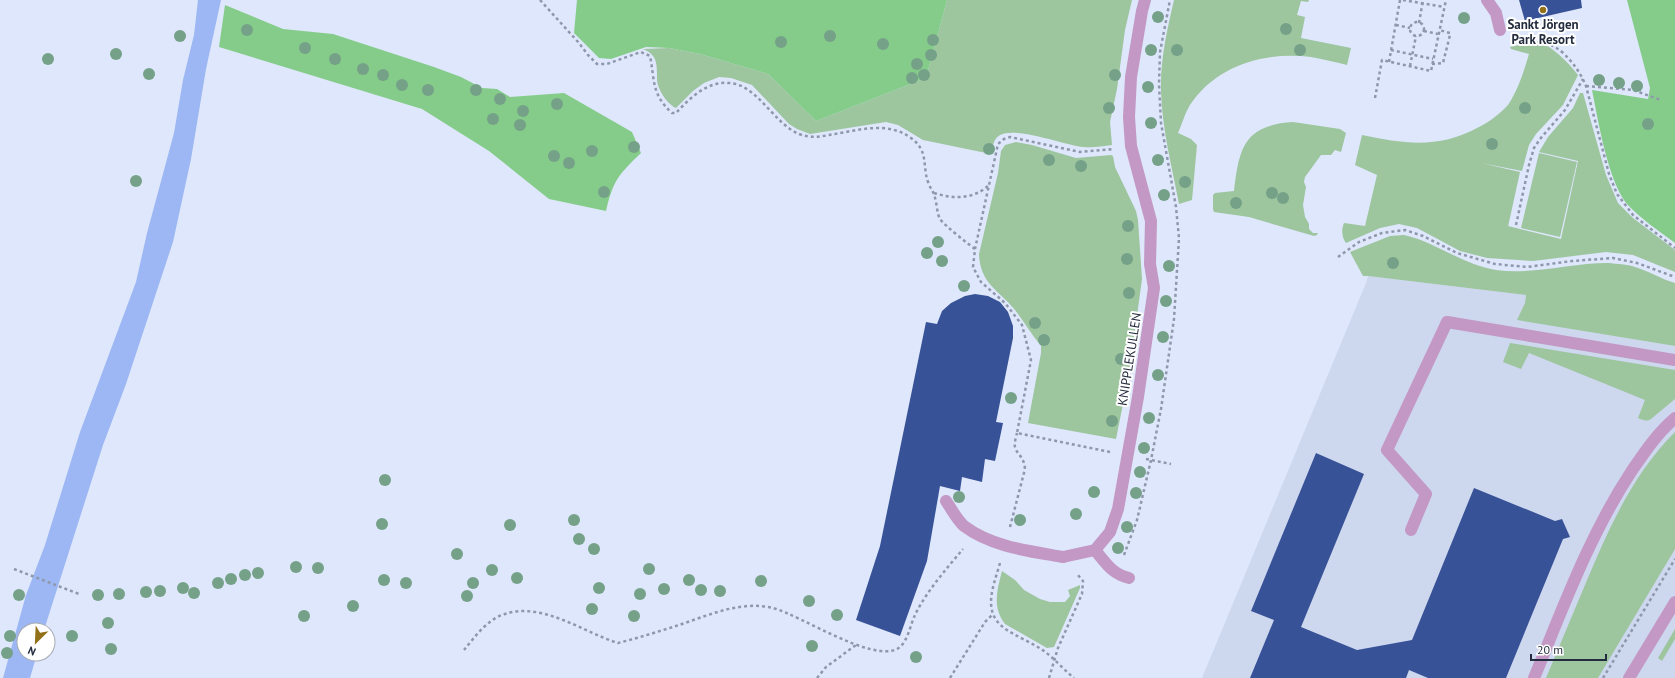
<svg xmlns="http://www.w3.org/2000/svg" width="1675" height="678" font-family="'PT Sans',sans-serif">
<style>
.built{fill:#cdd7ee}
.green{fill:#9dc59e}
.forest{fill:#85cc8a}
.water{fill:#9cb7f4}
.building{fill:#385297}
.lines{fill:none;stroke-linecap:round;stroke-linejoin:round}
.path{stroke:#8f98ab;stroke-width:2.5;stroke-dasharray:3 3;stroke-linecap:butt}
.lane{stroke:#c398c4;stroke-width:12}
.street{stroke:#c398c4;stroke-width:12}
.tree{fill:#75a188}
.poi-dot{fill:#927118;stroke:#fff;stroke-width:1.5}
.labels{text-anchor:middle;stroke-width:4;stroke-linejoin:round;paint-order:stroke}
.poi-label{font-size:13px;font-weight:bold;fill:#232c3e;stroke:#fff}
.street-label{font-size:13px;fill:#232c3e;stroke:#fff}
</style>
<rect width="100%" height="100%" fill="#dee7fb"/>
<polygon class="built" points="1368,276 1526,295 1525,303 1518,320 1675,346 1675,678 1202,678 1366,283"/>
<g class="green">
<path d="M947,0h185l-7,30 -8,59 -7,33 2,23c-9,1 -19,3 -28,2 -19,-1 -67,-21 -84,-12 -7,4 -7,11 -9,19l-68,-14 -25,-15 -12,-3 -76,12 -13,-5 -8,-5 -37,-39 -21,-7 -12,-1 -15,6 -11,8 -17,17c-9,-4 -18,-18 -19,-28 0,-15 1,-25 -14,-31l26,-1 31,6 68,20 48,47 110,-43z"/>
<path d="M1174,0h135l-1,2 -7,-1 -4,14 8,2 -4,21 50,10 -4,17c-12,-3 -24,-6 -36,-8 -45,-6 -95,8 -121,48 -5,8 -8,19 -12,28l13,6 6,6 -5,55 -13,4c-7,-37 -17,-75 -18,-113 -1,-30 6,-61 13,-91z"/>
<path d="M1538,41c16,7 29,20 40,34l-15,30 -27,29 -7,11 -7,26 -41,-8 39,9 -16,73 4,-19 53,13 17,-78 -39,-9 9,-15 25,-29 7,-15h3l23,82 12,28 15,15 42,32v22l-42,-17 -27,-3 -73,9 -46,-3 -27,-7 -43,-23 -18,-4 -19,4 -34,15c-4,-5 -5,-13 -2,-20l21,3 12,-51 -22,-10 7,-30c43,9 77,14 117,-8 10,-5 21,-13 29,-22 10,-15 16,-34 21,-51l-18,-5 -1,-2z"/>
<path d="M1293,122l47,7 6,4 -5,19 -6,-2 -4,5h-10l-16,22 -1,5 2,5 -3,18 2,12 4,7v5l4,4h5l-1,2 -3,1 -65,-19 -35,-5 -1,-3v-14l2,-2 19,-2c5,-43 10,-66 59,-69z"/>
<path d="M1016,142l16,3 44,13 35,-3 2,1 2,11 21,44 2,9 4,59 -13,95 -13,65 -88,-16 13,-70v-7c-9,-11 -17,-24 -26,-36 -16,-20 -35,-26 -36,-56l19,-81 3,-22 4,-6z"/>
<polygon points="1539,153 1577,162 1560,237 1521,228"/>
<path d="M1404,235c32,7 57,29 92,35 38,5 74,-7 112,-7 9,1 19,1 27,4 14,4 26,12 40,16v63l-158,-26 8,-17 1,-8 -158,-19h-5l-13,-24 40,-16z"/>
<path d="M1510,343l165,27v29l-24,20c-5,3 -8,1 -13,-1l7,-18 -116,-47 -8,16 -18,-7z"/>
<path d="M1675,432v117l-77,129h-52c13,-31 26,-62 39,-93 23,-55 47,-110 90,-153z"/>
<path d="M1002,571l13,9 9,10 16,9 10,3h15l5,-6 -2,-6 12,-5v3l-26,59 -7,1 -42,-24c-13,-17 -8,-34 -3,-53z"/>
<polygon points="1675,629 1675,639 1662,661 1658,658"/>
</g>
<g class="forest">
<polygon points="577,0 947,0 926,78 816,121 768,74 700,54 669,48 646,47 611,59 599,58 574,33"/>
<path d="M1627,0h48v243c-16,-12 -34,-24 -48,-39 -19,-23 -29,-84 -35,-114l56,9 2,-11z"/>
<path d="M225,5l58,24 50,5 101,33 27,10 21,11 15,1 13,8 54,-4 68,39 9,21c-23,22 -28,28 -35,58l-57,-12 -60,-48 -67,-42 -203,-62z"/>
</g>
<polygon class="water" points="198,0 221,0 206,69 191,159 173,242 126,384 103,445 44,630 24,630 24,654 37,654 30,678 3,678 26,595 45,545 80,432 136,282 147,233 174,133 183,80 194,35"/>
<g class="building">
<polygon points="1519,0 1581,0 1582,8 1525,21"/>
<polygon points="975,294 988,296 1000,302 1008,312 1013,326 1013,338 996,422 1003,423 995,461 985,459 982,482 962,477 960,491 940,486 927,561 900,636 856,620 880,546 926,322 937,324 942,311 951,303 965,296"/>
<polygon points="1316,453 1364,474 1301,627 1357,650 1412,640 1474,488 1555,521 1562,519 1570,537 1563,539 1506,678 1428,678 1409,670 1406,678 1250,678 1274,620 1251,611"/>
</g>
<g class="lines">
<g class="path">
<path d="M540,0l39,43 9,12 9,9h10l34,-12 9,4c5,24 1,38 22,57h4c14,-15 31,-32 53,-30 28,1 45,41 70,51 10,4 20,3 30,1 27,-4 58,-15 82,3 18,13 11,27 17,44 2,6 6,10 7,16 2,6 2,16 5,21 5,7 27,24 35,30"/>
<polyline points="1403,0 1444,7"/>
<circle cx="1417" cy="29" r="7"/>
<polyline points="1419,23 1423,0"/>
<polyline points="1396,25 1410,28"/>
<polyline points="1424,31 1438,34"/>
<path d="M1544,35c4,11 10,10 18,17 11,10 18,20 24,34l23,88 8,20 16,21 42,33"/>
<polyline points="1391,50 1433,59"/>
<polyline points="1389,62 1400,0"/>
<polyline points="1432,64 1443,63 1450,35 1450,33 1439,30"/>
<polyline points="1410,66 1416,36"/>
<polyline points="1586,86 1633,90 1661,100"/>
<polyline points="1375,98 1382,60 1431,71 1446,0"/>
<path d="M934,193c19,6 39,7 55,-8"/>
<polyline points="1516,225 1529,165 1534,148 1540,139 1565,110 1583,79"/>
<polyline points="1338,257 1359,242 1382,233 1405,230 1423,236 1457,253 1495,264 1527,267 1572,261 1613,258 1637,263 1675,277"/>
<polyline points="1110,452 1017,433 1031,360 1022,325 1005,303 981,282 973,267 975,249 998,144 1004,139 1010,137 1080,152 1113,149"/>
<polyline points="1146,459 1171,464"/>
<path d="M1010,527l15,-58c-1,-13 -8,-14 -10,-22 -1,-4 1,-10 2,-14"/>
<polyline points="1124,555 1137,520 1151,460 1161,409 1174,319 1179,238 1176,207 1161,123 1159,84 1160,52 1170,0"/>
<path d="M1000,563c-8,28 -20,53 12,70 10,6 22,11 32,18 11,8 20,19 30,27"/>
<polyline points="14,569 79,594"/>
<path d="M464,650c10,-12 22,-29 38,-35 39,-15 80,17 116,28 20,-5 39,-11 58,-17 31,-10 64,-26 97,-18 29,8 98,54 124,41 11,-6 13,-24 18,-34 11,-23 32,-47 48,-66"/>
<polyline points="817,678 826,667 856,645"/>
<polyline points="950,678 985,622 992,615"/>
<polyline points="1049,678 1058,648 1082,594 1083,581 1077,574"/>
<polyline points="1603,678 1675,559"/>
</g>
<g class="lane">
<polyline points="1487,0 1496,13 1500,30"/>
<path d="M946,501c5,7 11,19 18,25 28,21 65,25 99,31"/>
<polyline points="1411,530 1426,494 1387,450 1447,322 1675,360"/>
<path d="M1095,550c11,13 17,24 34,28"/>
<path d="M1534,678c29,-70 55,-142 97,-206 13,-19 26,-39 44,-54"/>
</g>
<g class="street">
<polyline points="1063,557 1095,550 1110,532 1118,509 1138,397 1154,288 1150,264 1151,221 1131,146 1129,117 1131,77 1142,11 1145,0"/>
<polyline points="1629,678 1675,602"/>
</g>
</g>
<g class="tree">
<circle cx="1158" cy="17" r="6"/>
<circle cx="1464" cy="18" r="6"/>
<circle cx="1286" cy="29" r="6"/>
<circle cx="247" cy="30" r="6"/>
<circle cx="180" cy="36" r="6"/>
<circle cx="830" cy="36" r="6"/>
<circle cx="933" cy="40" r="6"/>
<circle cx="781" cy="42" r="6"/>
<circle cx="883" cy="44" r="6"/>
<circle cx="305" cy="48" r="6"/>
<circle cx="1151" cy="50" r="6"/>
<circle cx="1177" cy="50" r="6"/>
<circle cx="1300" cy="50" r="6"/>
<circle cx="116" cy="54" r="6"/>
<circle cx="931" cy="55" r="6"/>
<circle cx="48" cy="59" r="6"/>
<circle cx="335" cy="59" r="6"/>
<circle cx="917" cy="64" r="6"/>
<circle cx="363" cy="69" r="6"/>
<circle cx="149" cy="74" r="6"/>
<circle cx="383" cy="75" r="6"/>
<circle cx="924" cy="75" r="6"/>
<circle cx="1115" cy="75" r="6"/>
<circle cx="912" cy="78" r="6"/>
<circle cx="1599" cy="80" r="6"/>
<circle cx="1619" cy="83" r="6"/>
<circle cx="402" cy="85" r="6"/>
<circle cx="1637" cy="86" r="6"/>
<circle cx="1148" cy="87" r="6"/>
<circle cx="428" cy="90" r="6"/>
<circle cx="476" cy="90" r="6"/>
<circle cx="500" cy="99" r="6"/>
<circle cx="557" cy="104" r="6"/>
<circle cx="1109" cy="108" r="6"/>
<circle cx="1525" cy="108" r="6"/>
<circle cx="523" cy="111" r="6"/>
<circle cx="493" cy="119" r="6"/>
<circle cx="1151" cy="123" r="6"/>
<circle cx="1648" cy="124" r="6"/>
<circle cx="520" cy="125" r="6"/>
<circle cx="1492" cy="144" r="6"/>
<circle cx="634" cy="147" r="6"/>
<circle cx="989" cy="149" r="6"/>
<circle cx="592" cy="151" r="6"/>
<circle cx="554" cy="156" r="6"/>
<circle cx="1049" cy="160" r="6"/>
<circle cx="1158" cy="160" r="6"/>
<circle cx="569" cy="163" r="6"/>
<circle cx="1081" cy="166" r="6"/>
<circle cx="136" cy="181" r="6"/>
<circle cx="1185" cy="182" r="6"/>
<circle cx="604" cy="192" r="6"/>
<circle cx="1272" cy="193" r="6"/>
<circle cx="1164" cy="195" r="6"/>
<circle cx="1283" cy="198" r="6"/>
<circle cx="1236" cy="203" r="6"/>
<circle cx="1128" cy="226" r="6"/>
<circle cx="938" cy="242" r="6"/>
<circle cx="927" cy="253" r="6"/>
<circle cx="1127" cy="259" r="6"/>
<circle cx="942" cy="261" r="6"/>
<circle cx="1393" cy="263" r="6"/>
<circle cx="1169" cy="266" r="6"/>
<circle cx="964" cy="286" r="6"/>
<circle cx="1129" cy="293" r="6"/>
<circle cx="1166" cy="301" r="6"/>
<circle cx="1035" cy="323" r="6"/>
<circle cx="1163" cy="337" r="6"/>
<circle cx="1044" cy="340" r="6"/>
<circle cx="1121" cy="359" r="6"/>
<circle cx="1158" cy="375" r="6"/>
<circle cx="1011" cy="398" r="6"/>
<circle cx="1149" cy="418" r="6"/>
<circle cx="1112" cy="421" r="6"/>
<circle cx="1144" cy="448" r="6"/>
<circle cx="1140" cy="472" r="6"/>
<circle cx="385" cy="480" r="6"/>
<circle cx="1094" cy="492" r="6"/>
<circle cx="1136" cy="493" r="6"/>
<circle cx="959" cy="497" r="6"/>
<circle cx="1076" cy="514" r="6"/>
<circle cx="574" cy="520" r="6"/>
<circle cx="1020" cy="520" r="6"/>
<circle cx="382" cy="524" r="6"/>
<circle cx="510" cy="525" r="6"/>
<circle cx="1127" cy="527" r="6"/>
<circle cx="579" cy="539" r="6"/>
<circle cx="1118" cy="548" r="6"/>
<circle cx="594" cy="549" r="6"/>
<circle cx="457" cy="554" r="6"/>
<circle cx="296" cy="567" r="6"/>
<circle cx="318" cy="568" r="6"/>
<circle cx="649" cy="569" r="6"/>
<circle cx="492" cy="570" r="6"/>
<circle cx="258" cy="573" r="6"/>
<circle cx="245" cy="575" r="6"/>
<circle cx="517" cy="578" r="6"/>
<circle cx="231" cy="579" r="6"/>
<circle cx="384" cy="580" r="6"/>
<circle cx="689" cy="580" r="6"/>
<circle cx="761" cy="581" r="6"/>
<circle cx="218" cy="583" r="6"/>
<circle cx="406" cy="583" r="6"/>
<circle cx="473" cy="583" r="6"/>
<circle cx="183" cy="588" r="6"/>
<circle cx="599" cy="588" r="6"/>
<circle cx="664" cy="589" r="6"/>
<circle cx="701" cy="590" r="6"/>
<circle cx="160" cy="591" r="6"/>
<circle cx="720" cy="591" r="6"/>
<circle cx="146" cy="592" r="6"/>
<circle cx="194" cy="593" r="6"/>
<circle cx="119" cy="594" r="6"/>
<circle cx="640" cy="594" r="6"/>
<circle cx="19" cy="595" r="6"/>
<circle cx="98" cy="595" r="6"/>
<circle cx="467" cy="596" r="6"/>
<circle cx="809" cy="601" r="6"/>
<circle cx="353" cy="606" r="6"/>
<circle cx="592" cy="609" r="6"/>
<circle cx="837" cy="615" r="6"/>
<circle cx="304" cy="616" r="6"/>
<circle cx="634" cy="616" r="6"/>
<circle cx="108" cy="623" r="6"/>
<circle cx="10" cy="636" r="6"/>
<circle cx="72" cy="636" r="6"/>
<circle cx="812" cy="646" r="6"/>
<circle cx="111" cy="649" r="6"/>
<circle cx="7" cy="653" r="6"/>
<circle cx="916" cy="657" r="6"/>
</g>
<circle class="poi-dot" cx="1543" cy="10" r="4"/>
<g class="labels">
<g class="poi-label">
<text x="1543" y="29">Sankt Jörgen<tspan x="1543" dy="15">Park Resort</tspan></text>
</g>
<g class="street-label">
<text transform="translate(1129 359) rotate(-81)" y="5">KNIPPLEKULLEN</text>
</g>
</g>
<g transform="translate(36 642) rotate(204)"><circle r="19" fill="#ffffff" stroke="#a7abb2"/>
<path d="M0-3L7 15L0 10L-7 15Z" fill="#927118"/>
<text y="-6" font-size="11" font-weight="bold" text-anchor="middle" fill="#232c3e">N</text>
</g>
<path d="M1531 654v6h75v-6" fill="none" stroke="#232c3e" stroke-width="2"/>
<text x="1537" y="654" font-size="12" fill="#232c3e" stroke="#ffffff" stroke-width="3" paint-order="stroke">20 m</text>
</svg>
